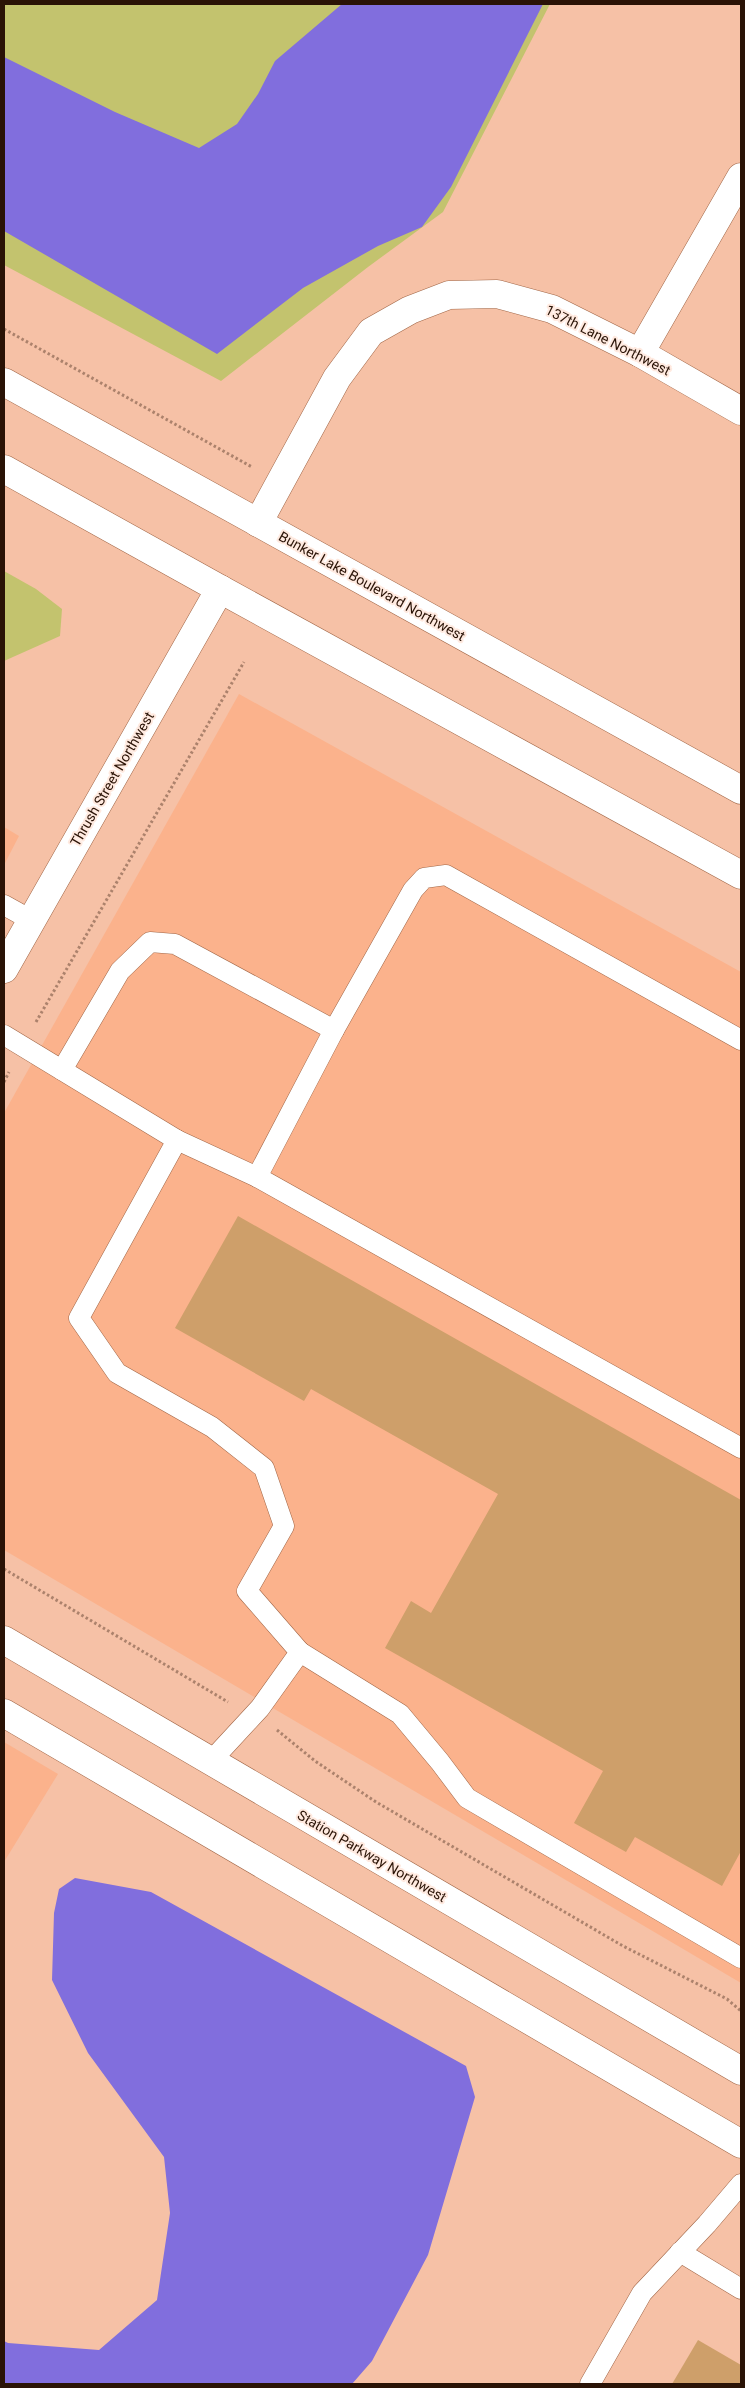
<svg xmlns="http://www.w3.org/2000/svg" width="745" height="2388" font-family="Roboto,sans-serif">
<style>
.built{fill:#fbb28c}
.green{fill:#c3c36e}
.water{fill:#816edd}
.building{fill:#ce9f6a}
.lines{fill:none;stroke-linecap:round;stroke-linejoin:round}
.lane-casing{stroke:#a16646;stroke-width:21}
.street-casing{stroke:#a16646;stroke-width:29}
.secondary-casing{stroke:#a16646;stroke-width:29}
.path{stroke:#ac826c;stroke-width:3;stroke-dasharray:2.5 2.5;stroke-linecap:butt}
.lane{stroke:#fff;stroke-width:20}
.street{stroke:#fff;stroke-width:28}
.secondary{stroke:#fff;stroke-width:28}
.labels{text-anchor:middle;stroke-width:4;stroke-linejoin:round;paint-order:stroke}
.street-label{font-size:14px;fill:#2a1306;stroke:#ffeae0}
</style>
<rect width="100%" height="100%" fill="#f6c1a6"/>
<g class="built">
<polygon points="239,694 741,972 741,1983 4,1550 4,1113"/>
<polygon points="4,827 19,836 4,865"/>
<polygon points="4,1742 58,1774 4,1862"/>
</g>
<g class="green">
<polygon points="4,4 550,4 443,212 368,267 221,381 4,265"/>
<polygon points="4,571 36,589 62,609 60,636 4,661"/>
</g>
<g class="water">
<polygon points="342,4 543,4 451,187 422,227 378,246 303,288 217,354 4,231 4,57 115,112 199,148 237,124 258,94 275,61"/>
<polygon points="75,1878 151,1892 466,2066 475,2097 428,2255 372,2361 352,2384 4,2384 4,2341 8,2343 99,2350 157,2300 170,2213 164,2157 88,2053 52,1980 54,1913 59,1889"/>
</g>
<g class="building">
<polygon points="238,1216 741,1500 741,1851 722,1886 635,1837 626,1852 574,1823 603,1771 385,1648 411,1601 431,1613 498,1494 311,1389 304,1401 175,1328"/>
<polygon points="698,2340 741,2365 741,2384 672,2384"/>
</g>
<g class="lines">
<defs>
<g id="lane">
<polyline points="4,905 31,920"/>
<polyline points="4,1035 177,1140 257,1177 741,1448"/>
<polyline points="62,1070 120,971 150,942 175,944 334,1030 413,890 424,878 446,875 741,1040"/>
<polyline points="177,1140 79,1318 117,1373 212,1427 264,1468 284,1526 247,1591 300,1652 260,1708 211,1761"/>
<polyline points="257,1177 334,1030"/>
<polyline points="300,1652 400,1714 440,1762 467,1798 741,1958"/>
<polyline points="680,2252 741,2289"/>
<polyline points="590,2384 642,2293 707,2224 741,2184"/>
</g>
<g id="street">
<polyline points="640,353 741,177"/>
<polyline points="258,523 337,378 371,332 410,310 449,295 497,294 552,309 640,353 741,411"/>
</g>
<g id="secondary">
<polyline points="4,382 741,790"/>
<polyline points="4,469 220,589 741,875"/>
<polyline points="4,969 220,589"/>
<polyline points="4,1640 741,2071"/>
<polyline points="4,1713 741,2144"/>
</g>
</defs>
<use href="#lane" class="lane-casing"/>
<use href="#street" class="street-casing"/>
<use href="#secondary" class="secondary-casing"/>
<g class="path">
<polyline points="4,329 252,467"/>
<polyline points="36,1022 244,662"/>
<polyline points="4,1082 9,1072"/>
<polyline points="4,1569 228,1702"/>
<polyline points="277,1730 315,1761 376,1802 623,1946 727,1999 741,2011"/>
</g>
<use href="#lane" class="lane"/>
<use href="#street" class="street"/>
<use href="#secondary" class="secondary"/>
</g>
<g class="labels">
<g class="street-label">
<text transform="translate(608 340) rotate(27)" y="5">137th Lane Northwest</text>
<text transform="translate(372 586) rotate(29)" y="5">Bunker Lake Boulevard Northwest</text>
<text transform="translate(112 779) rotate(-60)" y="5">Thrush Street Northwest</text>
<text transform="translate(372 1856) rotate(30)" y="5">Station Parkway Northwest</text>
</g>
</g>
<rect width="745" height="2388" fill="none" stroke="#2a1306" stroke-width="10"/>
</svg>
